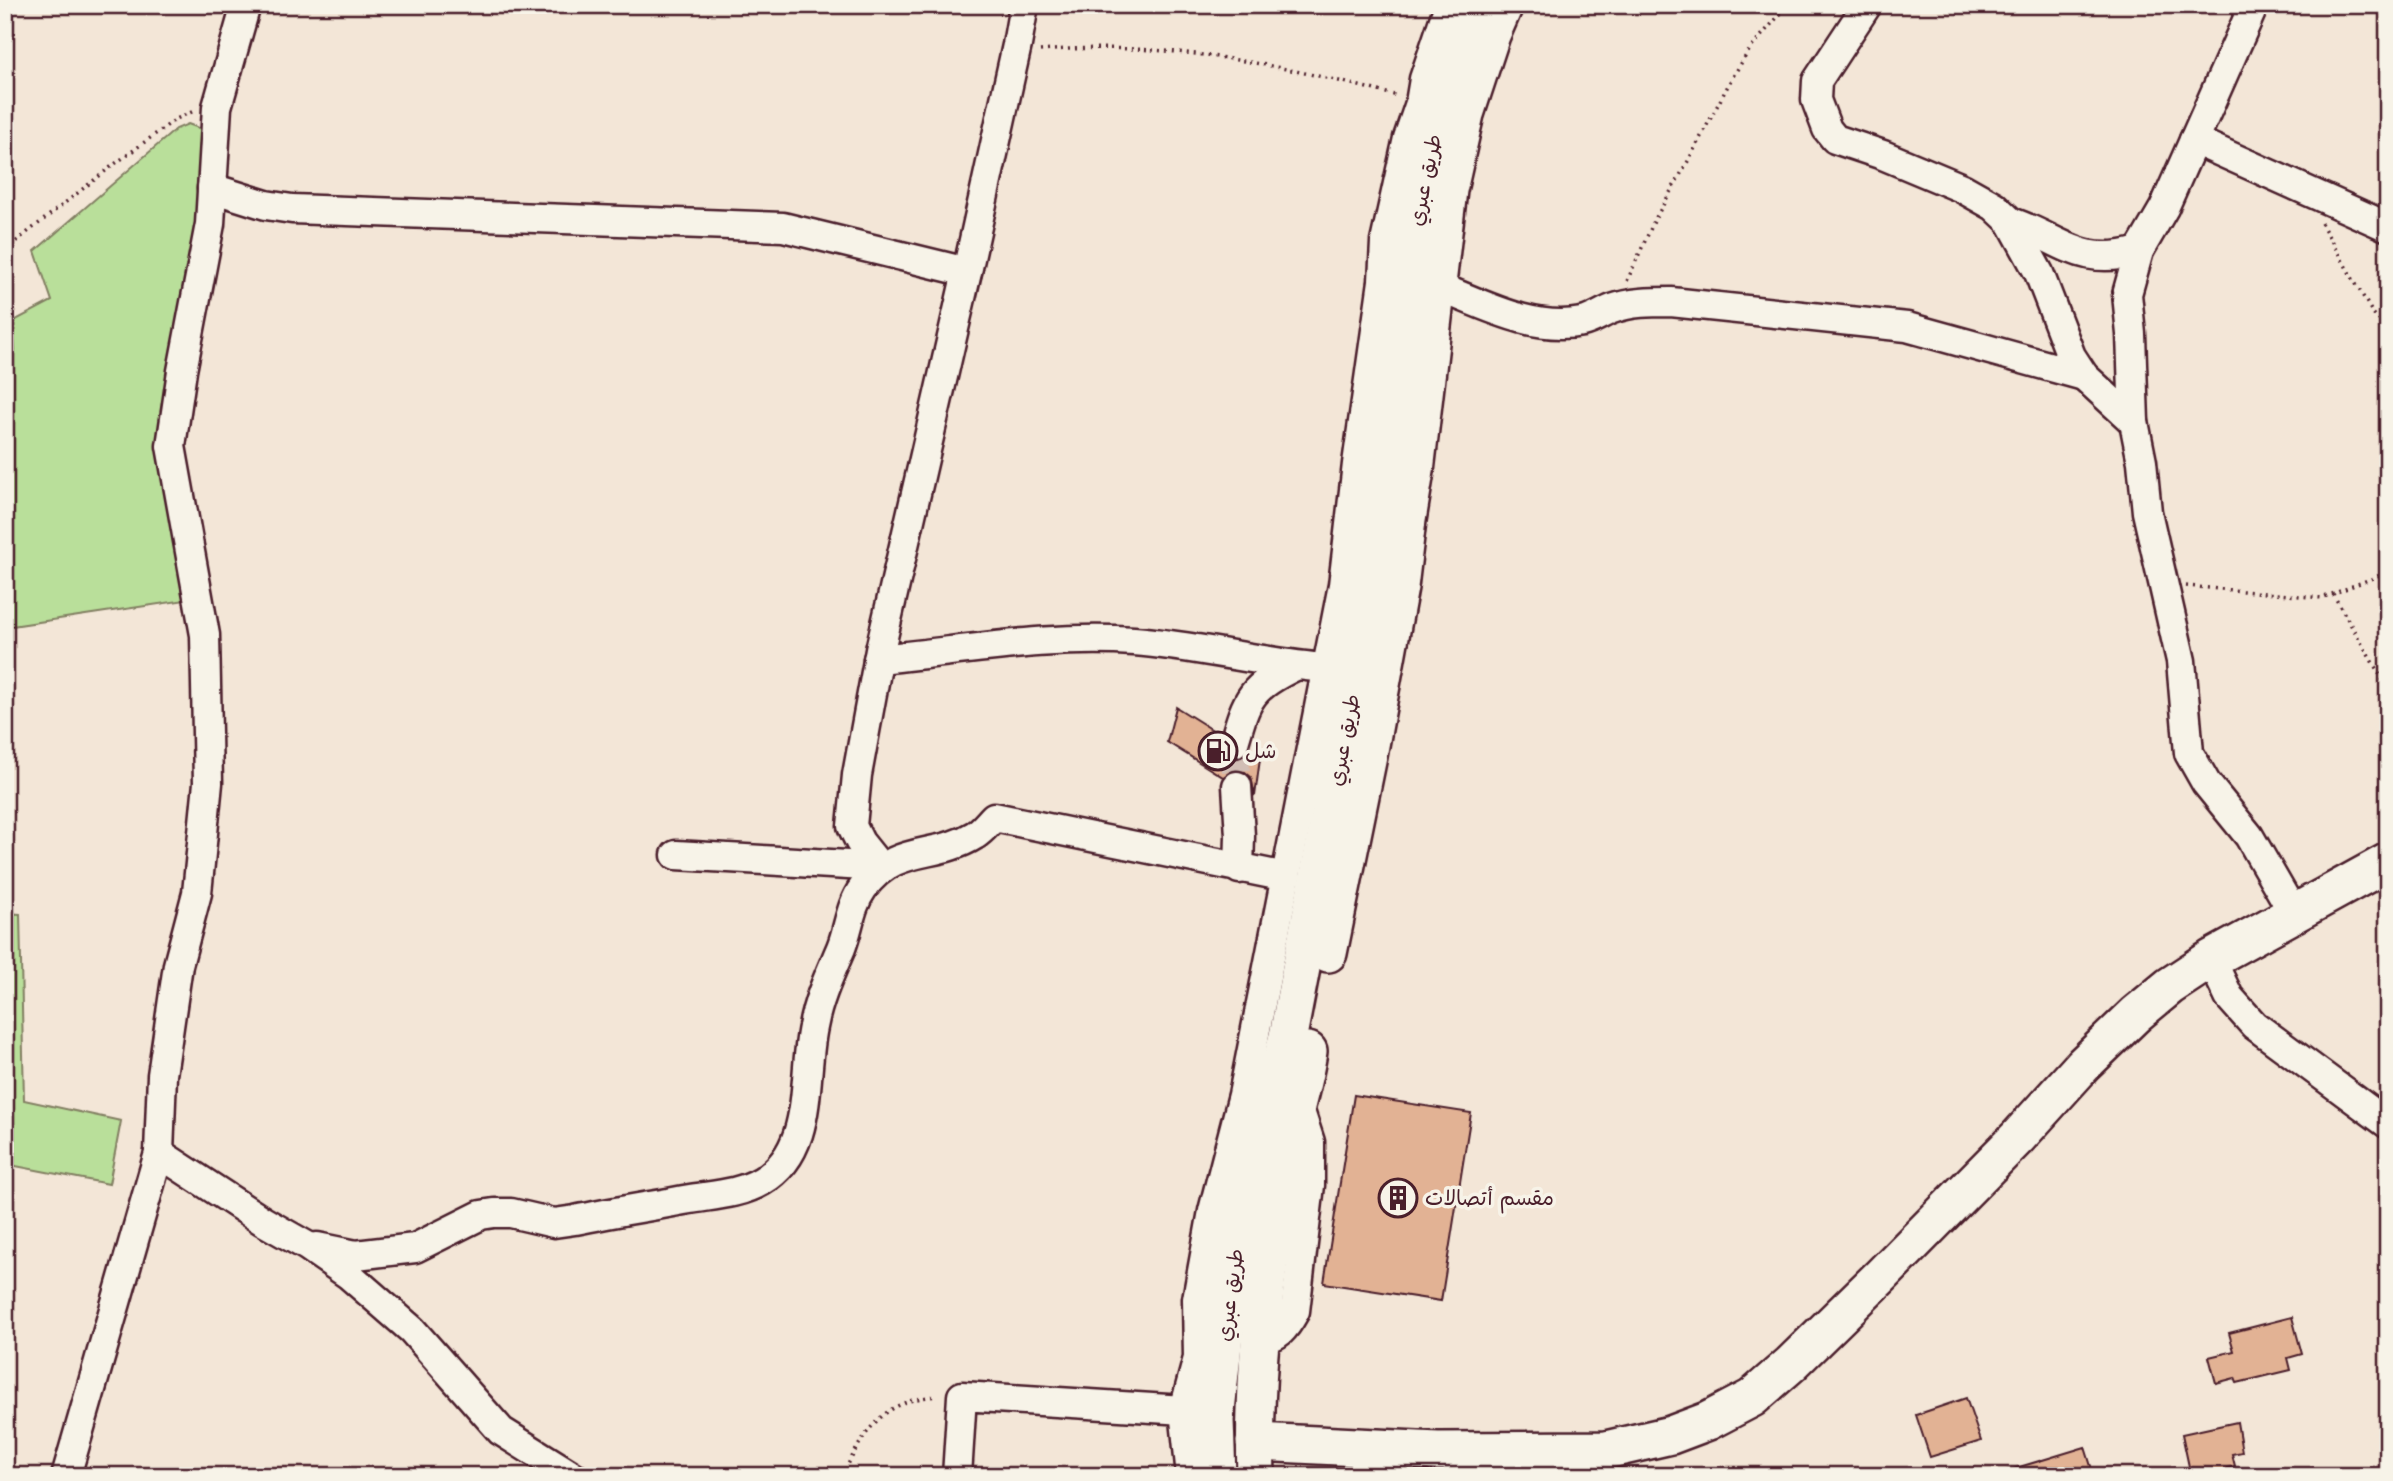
<svg xmlns="http://www.w3.org/2000/svg" width="2393" height="1481" font-family="'Playpen Sans','Playpen Sans Arabic',sans-serif">
<style>
.green{fill:#b9df9a;stroke:#827f62;stroke-width:2}
.building{fill:#e2b294;stroke:#4a1f2b;stroke-width:2}
.lines{fill:none;stroke-linecap:round;stroke-linejoin:round}
.minor-tunnel{stroke:#d1beb5;stroke-width:28;stroke-dasharray:28 14;stroke-linecap:butt}
.minor-casing{stroke:#4a1f2b;stroke-width:33}
.major-casing{stroke:#4a1f2b;stroke-width:42}
.path{stroke:#4a1f2b;stroke-width:3.5;stroke-dasharray:2 5;stroke-linecap:butt}
.minor{stroke:#f7f3e8;stroke-width:28}
.major{stroke:#f7f3e8;stroke-width:37}
.labels{text-anchor:middle;stroke-width:7;stroke-linejoin:round;paint-order:stroke}
.street-label{font-size:21px;fill:#4a1f2b;stroke:#f7f3e8}
.poi-label{font-size:21px;fill:#4a1f2b;stroke:#f7f3e8;text-anchor:start}
</style>
<rect width="100%" height="100%" fill="#f3e6d7"/>
<filter id="ink" filterUnits="userSpaceOnUse"><feTurbulence type="fractalNoise" baseFrequency=".0143" numOctaves="2"/><feDisplacementMap in="SourceGraphic" scale="14" xChannelSelector="R" yChannelSelector="G"/><feConvolveMatrix kernelMatrix="1 2 1 2 8 2 1 2 1" color-interpolation-filters="sRGB"/></filter>
<g filter="url(#ink)">
<g class="green">
<polygon points="188,124 204,130 198,239 158,447 186,600 5,627 5,353 15,350 12,322 52,301 35,251 176,129"/>
<polygon points="5,913 20,914 24,1100 121,1121 109,1184 5,1164"/>
</g>
<g class="building">
<polygon points="1176,707 1219,734 1218,746 1223,755 1229,759 1237,759 1248,751 1260,759 1255,796 1251,777 1245,772 1235,770 1223,777 1167,742"/>
<polygon points="1354,1095 1471,1113 1441,1301 1324,1283"/>
<polygon points="2292,1317 2302,1354 2288,1358 2291,1370 2237,1383 2235,1378 2216,1383 2209,1357 2234,1351 2229,1333"/>
<polygon points="1966,1398 1981,1441 1930,1457 1916,1415"/>
<polygon points="2237,1422 2242,1452 2232,1454 2235,1466 2227,1468 2228,1474 2191,1476 2182,1434"/>
<polygon points="2085,1447 2094,1476 2004,1476 2003,1472"/>
</g>
<g class="lines">
<polyline class="minor-tunnel" points="1234,743 1237,786"/>
<defs>
<g id="minor">
<polyline points="246,5 217,107 210,224 182,371 171,446 205,635 208,783 197,893 178,965 162,1075 159,1153 263,1221 307,1246 349,1275 412,1330 501,1431 573,1476"/>
<polyline points="1867,5 1817,81 1816,100 1827,129 1835,139 1883,155 1962,188 1994,206 2011,222 2039,273 2071,356 2084,376 2134,422"/>
<polyline points="2254,5 2164,208 2139,251 2127,294 2131,334 2134,422 2142,462 2147,512 2181,661 2189,753 2206,783 2249,836 2294,914"/>
<polyline points="2194,140 2388,227"/>
<polyline points="212,188 266,205 292,209 783,227 967,272"/>
<path d="M2011,222c51,17 69,46 128,29"/>
<path d="M1436,286c45,17 96,46 146,36 10,-2 20,-9 30,-13 19,-7 39,-7 59,-7l236,25 177,49"/>
<path d="M878,659c85,-8 171,-24 256,-18 65,5 127,22 192,27"/>
<path d="M1234,743c13,-46 17,-56 61,-77"/>
<polyline points="1237,786 1240,836 1239,869"/>
<polyline points="676,855 882,867"/>
<polyline points="880,867 860,842 852,826 857,775 880,650 967,272 1017,45 1024,5"/>
<polyline points="2211,959 2229,997 2254,1025 2388,1124"/>
<path d="M317,1247l39,8 59,-7 66,-33 13,-2h17l43,10 21,-3c38,-8 77,-14 115,-21 24,-4 50,-5 72,-18 53,-31 40,-102 51,-154 5,-28 17,-53 28,-79 8,-20 9,-42 22,-60 33,-45 72,-28 112,-53 7,-4 13,-12 19,-18l292,60"/>
<path d="M1259,1340c20,-3 26,-11 36,-29l15,-126v-43l-13,-40"/>
<polyline points="66,1476 159,1153"/>
<polyline points="957,1476 962,1396 1184,1410"/>
<polyline points="1191,1476 1184,1410 1198,1358 1197,1299 1213,1211 1243,1095 1343,585 1357,464 1383,281 1385,242 1408,138 1420,103 1424,79 1449,5"/>
</g>
<g id="major">
<polyline points="1328,953 1368,756 1399,587 1407,520 1415,471 1448,190 1465,114 1491,35 1504,5"/>
<polyline points="1255,1442 1438,1451 1606,1450 1671,1435 1708,1421 1752,1398 1791,1364 1881,1276 2018,1137 2084,1064 2136,1014 2170,986 2211,959 2388,862"/>
<polyline points="1217,1476 1215,1420 1225,1325 1237,1242 1288,1036 1361,654 1380,519 1412,237 1426,165 1442,106 1473,5"/>
<path d="M1256,1476c-4,-117 14,-243 37,-357 5,-23 12,-45 15,-68"/>
</g>
</defs>
<use href="#minor" class="minor-casing"/>
<use href="#major" class="major-casing"/>
<g class="path">
<path d="M1040,51c124,-11 238,13 358,45"/>
<polyline points="2321,223 2372,312 2388,330"/>
<polyline points="5,250 112,166 176,119 194,111"/>
<polyline points="1627,281 1655,219 1687,163 1732,78 1750,49 1788,5"/>
<polyline points="2186,586 2322,598 2388,572"/>
<polyline points="2333,594 2388,689"/>
<polyline points="2381,838 2388,821"/>
<path d="M842,1476c24,-47 40,-76 96,-80"/>
</g>
<use href="#minor" class="minor"/>
<use href="#major" class="major"/>
</g>
</g>
<defs>
<symbol id="fuel-ring" viewBox="-11 -11 22 22"><circle r="9.5" fill="#f7f3e8" stroke="#4a1f2b" stroke-width="1.5"/><path d="M-5.5-6h7V0h2V4h1.3V-2.5L3-4.5l.8-.8L6-3V5H2.5V1h-1V6h-7ZM-4.2-4.7v3.2H.2V-4.7Z" fill="#4a1f2b"/></symbol>
<symbol id="building-ring" viewBox="-11 -11 22 22"><circle r="9.5" fill="#f7f3e8" stroke="#4a1f2b" stroke-width="1.5"/><path d="M-4-6H4V6H1V3H-1V6H-4ZM-2.5-4.3h1.7v1.8h-1.7ZM.8-4.3h1.7v1.8H.8ZM-2.5-1h1.7V.8h-1.7ZM.8-1h1.7V.8H.8Z" fill="#4a1f2b"/></symbol>
</defs>
<g fill-rule="evenodd">
<use href="#fuel-ring" x="1196" y="729" width="44" height="44"/>
<use href="#building-ring" x="1376" y="1176" width="44" height="44"/>
</g>
<g class="labels">
<g class="street-label">
<text transform="translate(1425 180) rotate(-78)" y="7">طريق عبري</text>
<text transform="translate(1344 740) rotate(-79)" y="7">طريق عبري</text>
<text transform="translate(1230 1295) rotate(-82)" y="7">طريق عبري</text>
</g>
<g class="poi-label">
<text x="1245" y="758">شل</text>
<text x="1425" y="1205">مقسم أتصالات</text>
</g>
</g>
<rect width="2393" height="1481" fill="none" stroke="#f7f3e8" stroke-width="28"/>
<rect x="14" y="14" width="2365" height="1453" fill="none" stroke="#4a1f2b" stroke-width="2.5" filter="url(#ink)"/>
</svg>
